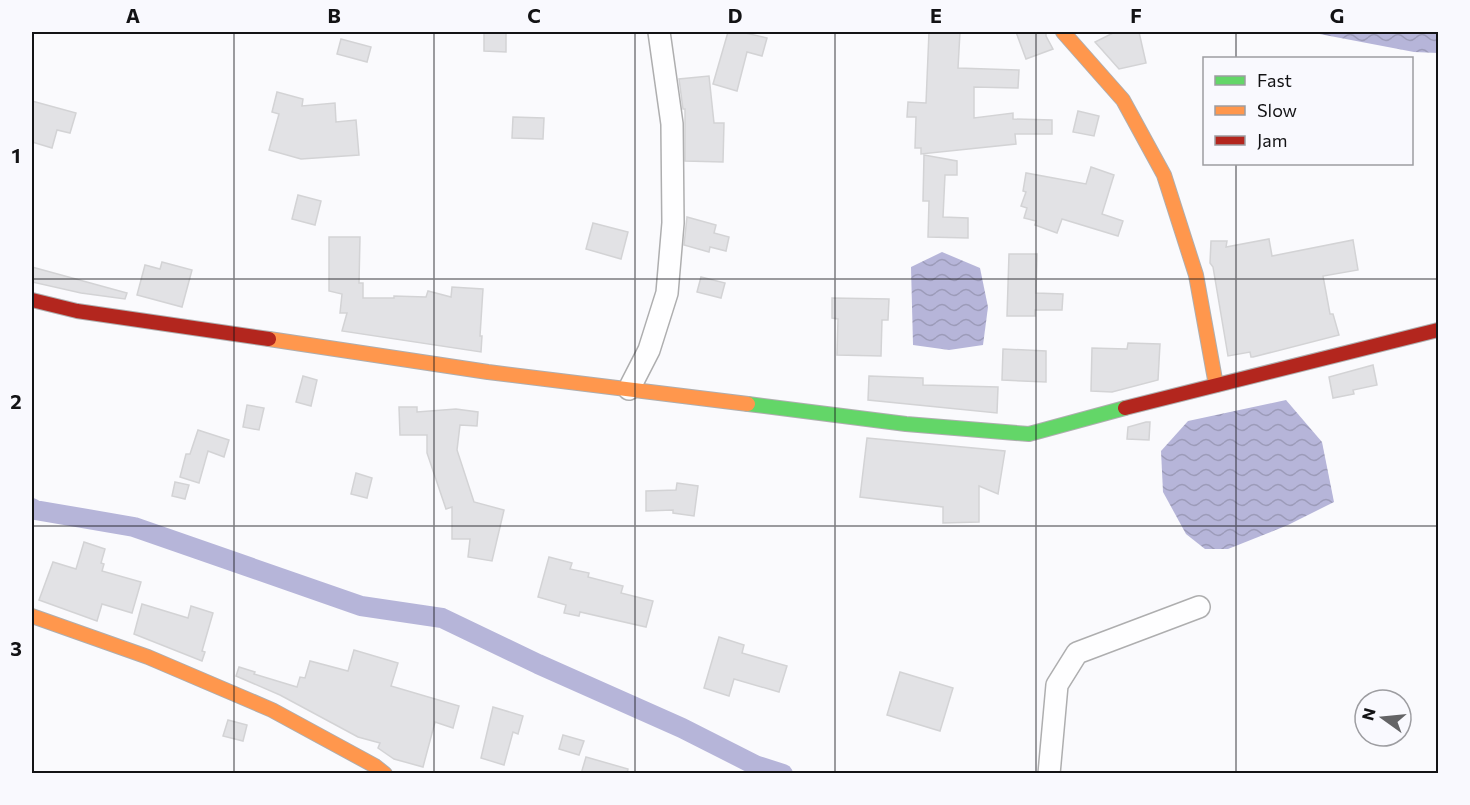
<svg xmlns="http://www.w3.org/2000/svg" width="1470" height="805" font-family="Commissioner,sans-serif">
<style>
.water{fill:url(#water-waves)}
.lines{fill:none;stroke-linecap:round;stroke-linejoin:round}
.canal{stroke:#b6b5d9;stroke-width:20}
.building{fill:#e2e2e5;stroke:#d3d3d5;stroke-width:1.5}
.street-casing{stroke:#aeaeaf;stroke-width:24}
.fast-casing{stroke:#aeaeaf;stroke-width:16}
.slow-casing{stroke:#aeaeaf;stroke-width:16}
.jam-casing{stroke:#aeaeaf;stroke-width:16}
.street{stroke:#fefeff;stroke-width:21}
.fast{stroke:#63d668;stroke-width:14}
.slow{stroke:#ff974d;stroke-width:14}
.jam{stroke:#b3261e;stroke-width:14}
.grid{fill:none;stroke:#131315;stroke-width:1.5;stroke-opacity:0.55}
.neatline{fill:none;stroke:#131315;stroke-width:2}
.grid-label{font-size:20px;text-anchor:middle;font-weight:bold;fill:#131315}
</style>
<defs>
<pattern id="water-waves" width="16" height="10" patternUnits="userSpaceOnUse" patternTransform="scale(1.5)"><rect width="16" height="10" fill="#b6b5d9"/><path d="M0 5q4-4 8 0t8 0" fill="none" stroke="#9c9bb9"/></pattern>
</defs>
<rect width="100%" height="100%" fill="#fafafd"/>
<g class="water">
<polygon points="1309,32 1438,32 1438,53 1414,52"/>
<polygon points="942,252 980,268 988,307 983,345 949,350 913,345 911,267"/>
<polygon points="1286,400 1322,442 1334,502 1288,525 1228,549 1205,549 1186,534 1163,492 1161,451 1188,421"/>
</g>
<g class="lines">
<polyline class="canal" points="32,508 35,510 134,527 361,606 442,618 538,664 682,728 755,765 783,774"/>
</g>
<g class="building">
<polygon points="484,32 506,32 506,52 484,51"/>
<polygon points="728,32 741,32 767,38 762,56 747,52 737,91 713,84"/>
<polygon points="929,32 960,32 958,68 1019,70 1018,88 974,87 974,118 1013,113 1013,119 1052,120 1052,134 1015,134 1016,144 921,154 921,148 915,148 916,117 907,117 908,102 926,103"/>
<polygon points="1016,32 1046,32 1046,36 1053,49 1026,59"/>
<polygon points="1115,32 1139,32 1146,63 1119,69 1095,42"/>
<polygon points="341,39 371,47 367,62 337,54"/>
<polygon points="709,76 714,123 724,123 723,162 685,161 685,109 683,109 679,79"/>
<polygon points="277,92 303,99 302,106 335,103 336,122 356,120 359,155 301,159 269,150 279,114 272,112"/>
<polygon points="32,101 76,113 70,133 57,130 52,148 32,142"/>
<polygon points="1078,111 1099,116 1094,136 1073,132"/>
<polygon points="513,117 544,118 543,139 512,138"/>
<polygon points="924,155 957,161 957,175 945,175 943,217 968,218 968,238 928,237 929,201 923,201"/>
<polygon points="1091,167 1114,175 1102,214 1123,221 1118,236 1062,219 1057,233 1035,225 1036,221 1024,218 1027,208 1021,206 1026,192 1023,191 1026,173 1086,184"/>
<polygon points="298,195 321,201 315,225 292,219"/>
<polygon points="687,217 716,225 714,233 729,237 726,251 710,247 709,252 684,245"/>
<polygon points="593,223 628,232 621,259 586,249"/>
<polygon points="329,237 360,237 359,283 363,283 363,298 394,298 394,296 426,297 428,291 451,297 452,287 483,289 480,336 482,336 481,352 342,331 347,313 340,313 342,294 329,291"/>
<polygon points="1269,239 1272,256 1353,240 1358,270 1323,276 1330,314 1333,314 1339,335 1253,357 1251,357 1250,352 1228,356 1213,267 1210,263 1211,241 1227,241 1226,247"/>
<polygon points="1009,254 1037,254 1036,293 1063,294 1062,310 1035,310 1035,316 1007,316"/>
<polygon points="162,262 192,270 182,307 137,295 145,265 160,269"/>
<polygon points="32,267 127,293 125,299 81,293 32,282"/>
<polygon points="701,277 725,283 721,298 697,292"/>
<polygon points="832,298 889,299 888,320 882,320 881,356 837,355 838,319 832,318"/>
<polygon points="1128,343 1160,344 1158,380 1112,392 1091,391 1092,348 1127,349"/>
<polygon points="1003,349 1046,351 1046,382 1002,380"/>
<polygon points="1373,365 1377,385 1353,390 1354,394 1333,398 1329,377"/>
<polygon points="303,376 317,380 311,406 296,402"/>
<polygon points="869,376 923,378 923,385 998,387 997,413 868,400"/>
<polygon points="247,405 264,408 259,430 243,427"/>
<polygon points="399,407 417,407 417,412 456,409 478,412 477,426 460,425 457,450 474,502 504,510 492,561 468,557 470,539 452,539 452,507 446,509 427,453 427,435 400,435"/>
<polygon points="1146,422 1150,422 1149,440 1127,439 1128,427"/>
<polygon points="198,430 229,440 224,457 208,451 199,483 180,477 186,454 190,454"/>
<polygon points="867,438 1005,451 998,494 979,486 979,522 943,523 943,507 860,497"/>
<polygon points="356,473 372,478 367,498 351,494"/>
<polygon points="175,482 189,485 185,499 172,496"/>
<polygon points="677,483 698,486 694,516 673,513 673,510 646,511 646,491 676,490"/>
<polygon points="84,542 105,549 101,563 104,564 102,571 141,582 132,613 102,604 97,621 39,600 53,562 76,569"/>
<polygon points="549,557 572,563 570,569 589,573 588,577 623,586 621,593 653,601 646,627 580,612 579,616 564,613 566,605 538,597"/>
<polygon points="142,604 188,618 191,606 213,613 202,651 205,652 202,661 134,634"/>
<polygon points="719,637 744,645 742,653 787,666 779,692 734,679 729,696 704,688"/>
<polygon points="354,650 398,663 391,686 459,706 453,728 435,722 423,767 394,759 378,748 380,743 358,737 280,695 236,676 239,667 255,672 254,674 297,687 300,677 305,678 310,661 348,671"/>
<polygon points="900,672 953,688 940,731 887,715"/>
<polygon points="493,707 523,716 518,734 513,732 504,765 481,758"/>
<polygon points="228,720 247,725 243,741 223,736"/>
<polygon points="563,735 584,741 579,755 559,749"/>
<polygon points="586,757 628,769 627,774 581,774"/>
</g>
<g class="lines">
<defs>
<g id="street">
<polyline points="629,389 649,350 667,293 673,223 672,124 659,32"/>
<polyline points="1049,774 1057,685 1077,653 1199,607"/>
</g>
<polyline id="fast" points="748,404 906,424 1029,434 1125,408"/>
<g id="slow">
<polyline points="1063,32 1123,100 1164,175 1196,275 1216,385"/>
<polyline points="269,339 488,372 748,404"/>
<polyline points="32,616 148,657 272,710 375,766 385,774"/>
</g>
<g id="jam">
<polyline points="32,300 77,311 269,339"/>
<polyline points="1125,408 1438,330"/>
</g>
</defs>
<use href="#street" class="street-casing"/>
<use href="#fast" class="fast-casing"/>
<use href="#slow" class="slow-casing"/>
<use href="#jam" class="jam-casing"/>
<use href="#street" class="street"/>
<use href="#fast" class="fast"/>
<use href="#slow" class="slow"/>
<use href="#jam" class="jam"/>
</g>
<path class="grid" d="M234,32v742M434,32v742M635,32v742M835,32v742M1036,32v742M1236,32v26M1236,164v610M32,279h1406M32,526h1406"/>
<rect width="1470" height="805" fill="none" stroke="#f9f9fe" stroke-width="66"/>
<rect x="1203" y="57" width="210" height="108" fill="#f9f9fe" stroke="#9d9da1" stroke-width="1.5"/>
<rect x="1215" y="76" width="30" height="9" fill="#63d668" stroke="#9d9da1" stroke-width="1.5"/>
<text x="1257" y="87" font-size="18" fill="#131315">Fast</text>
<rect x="1215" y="106" width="30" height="9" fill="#ff974d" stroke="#9d9da1" stroke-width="1.5"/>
<text x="1257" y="117" font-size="18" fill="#131315">Slow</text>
<rect x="1215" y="136" width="30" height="9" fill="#b3261e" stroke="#9d9da1" stroke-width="1.5"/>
<text x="1257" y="147" font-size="18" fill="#131315">Jam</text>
<g transform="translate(1383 718) rotate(285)"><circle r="28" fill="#f9f9fe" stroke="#9d9da1" stroke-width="1.5"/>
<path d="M0-4.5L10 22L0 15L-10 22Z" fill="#646466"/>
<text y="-9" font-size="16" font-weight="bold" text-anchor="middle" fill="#131315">N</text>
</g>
<rect x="33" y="33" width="1404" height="739" class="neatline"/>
<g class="grid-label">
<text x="133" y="23">A</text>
<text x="334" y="23">B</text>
<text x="534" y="23">C</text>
<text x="735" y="23">D</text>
<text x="936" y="23">E</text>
<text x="1136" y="23">F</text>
<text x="1337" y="23">G</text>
<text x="16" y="163">1</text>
<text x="16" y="409">2</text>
<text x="16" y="656">3</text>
</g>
</svg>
